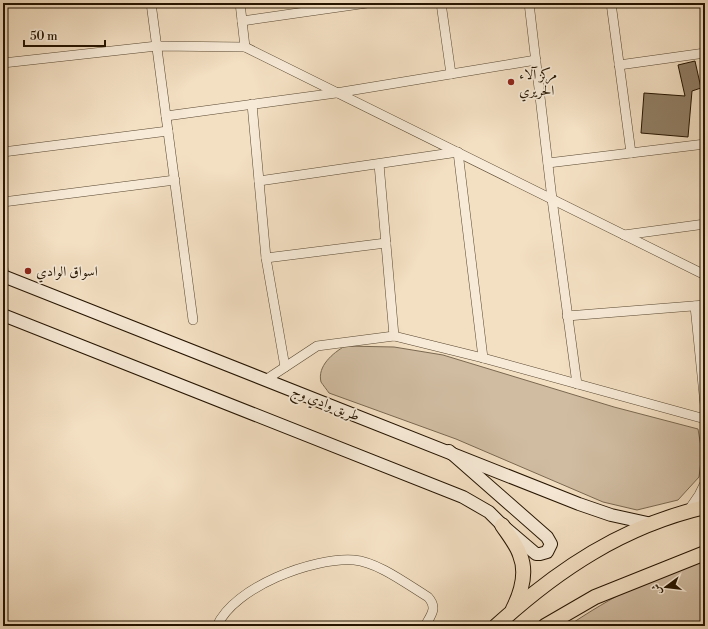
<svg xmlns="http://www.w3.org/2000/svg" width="708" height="629" font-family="'Libre Bodoni',Amiri,serif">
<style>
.green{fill:#d0bca1;stroke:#7a6850}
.building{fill:#907e65;stroke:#251400}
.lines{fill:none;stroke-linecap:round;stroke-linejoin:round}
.street-casing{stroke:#584730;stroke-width:10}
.secondary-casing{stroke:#251400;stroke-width:14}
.primary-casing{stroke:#251400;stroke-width:16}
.street{stroke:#f7ead7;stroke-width:9}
.secondary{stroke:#f7ead7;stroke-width:12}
.primary{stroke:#f3dfc2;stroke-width:14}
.poi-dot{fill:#8f2418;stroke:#f7ead7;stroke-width:1.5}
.labels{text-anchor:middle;stroke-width:3.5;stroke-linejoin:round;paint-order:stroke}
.poi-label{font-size:14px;fill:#251400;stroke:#f7ead7;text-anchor:start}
.street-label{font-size:14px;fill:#251400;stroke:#f7ead7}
</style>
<rect width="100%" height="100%" fill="#f3dfc2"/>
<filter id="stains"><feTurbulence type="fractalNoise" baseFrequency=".005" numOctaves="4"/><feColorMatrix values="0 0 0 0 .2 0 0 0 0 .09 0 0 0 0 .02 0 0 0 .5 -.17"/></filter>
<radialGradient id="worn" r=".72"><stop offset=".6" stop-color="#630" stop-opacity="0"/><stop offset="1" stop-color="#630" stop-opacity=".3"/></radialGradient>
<g class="green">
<path d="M345,346l49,1 49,8 171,52 84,22 4,24 -3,24 -21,23 -41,10 -34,-8 -147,-63 -127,-46c-2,-3 -6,-8 -8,-11 -4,-16 12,-29 24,-36z"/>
<path d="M705,561v65h-137c42,-28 88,-54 137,-65z"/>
</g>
<polygon class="building" points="695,61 701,88 692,91 688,137 641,133 644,93 685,96 678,65"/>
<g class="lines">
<defs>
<g id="street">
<polyline points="151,3 193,320"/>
<polyline points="240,3 245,47"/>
<polyline points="441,3 451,74"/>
<polyline points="529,3 552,199 577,384"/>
<polyline points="611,3 631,153"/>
<polyline points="242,21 367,3"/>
<polyline points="3,63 157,46 245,47 705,275"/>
<polyline points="619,65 705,53"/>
<polyline points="252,104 266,258 285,367"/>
<polyline points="166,116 336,93 536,60"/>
<polyline points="3,152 168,131"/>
<polyline points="548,163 705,144"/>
<polyline points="379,164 394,336"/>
<polyline points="259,181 458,152 483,358"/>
<polyline points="3,202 175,180"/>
<polyline points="624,235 705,224"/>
<polyline points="266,258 386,243"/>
<polyline points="3,267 4,277"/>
<polyline points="695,306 705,405"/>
<polyline points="567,316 705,305"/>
<polyline points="267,379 317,346 394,336 483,358 705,419"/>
<polyline points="688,511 699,495 705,483"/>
<path d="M217,626c17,-39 96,-69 137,-66 24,2 54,25 74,37 10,11 3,18 -3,29"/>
</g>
<g id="secondary">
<polyline points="3,276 579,504 611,515 652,524"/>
<polyline points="3,315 463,497 489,512 502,525 536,554 540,554 547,552 551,544 547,537 449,451"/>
</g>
<g id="primary">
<path d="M502,525c6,9 15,20 18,30 7,17 1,38 -7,54"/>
<path d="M496,626c61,-56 127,-100 209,-119"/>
<polyline points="545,626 595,597 705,553"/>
</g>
</defs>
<use href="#street" class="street-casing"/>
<use href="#secondary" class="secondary-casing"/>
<use href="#primary" class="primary-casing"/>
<use href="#street" class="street"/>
<use href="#secondary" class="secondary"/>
<use href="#primary" class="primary"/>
</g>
<g class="poi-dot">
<circle cx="511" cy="82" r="4"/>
<circle cx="28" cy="271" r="4"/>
</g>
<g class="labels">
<g class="poi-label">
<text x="519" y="79">مركز آلاء<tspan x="519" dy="16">الحريري</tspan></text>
<text x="36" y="276">اسواق الوادي</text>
</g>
<g class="street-label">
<text transform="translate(326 403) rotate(22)" y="5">طريق وادي وج</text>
</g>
</g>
<rect width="708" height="629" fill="none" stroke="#f3dfc2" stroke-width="16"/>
<rect x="4" y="4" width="700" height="621" fill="none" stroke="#251400" stroke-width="2"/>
<rect x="8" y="8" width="692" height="613" fill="none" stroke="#251400"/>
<g transform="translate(666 587) rotate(255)" stroke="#f7ead7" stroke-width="3" paint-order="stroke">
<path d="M0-3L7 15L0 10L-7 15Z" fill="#251400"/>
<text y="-6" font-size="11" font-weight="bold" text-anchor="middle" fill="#251400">ش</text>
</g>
<path d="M24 40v6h81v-6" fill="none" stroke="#251400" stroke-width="2"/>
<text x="30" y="40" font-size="12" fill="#251400" stroke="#f7ead7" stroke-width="3" paint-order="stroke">50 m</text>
<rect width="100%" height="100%" filter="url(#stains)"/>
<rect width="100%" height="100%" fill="url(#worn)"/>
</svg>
